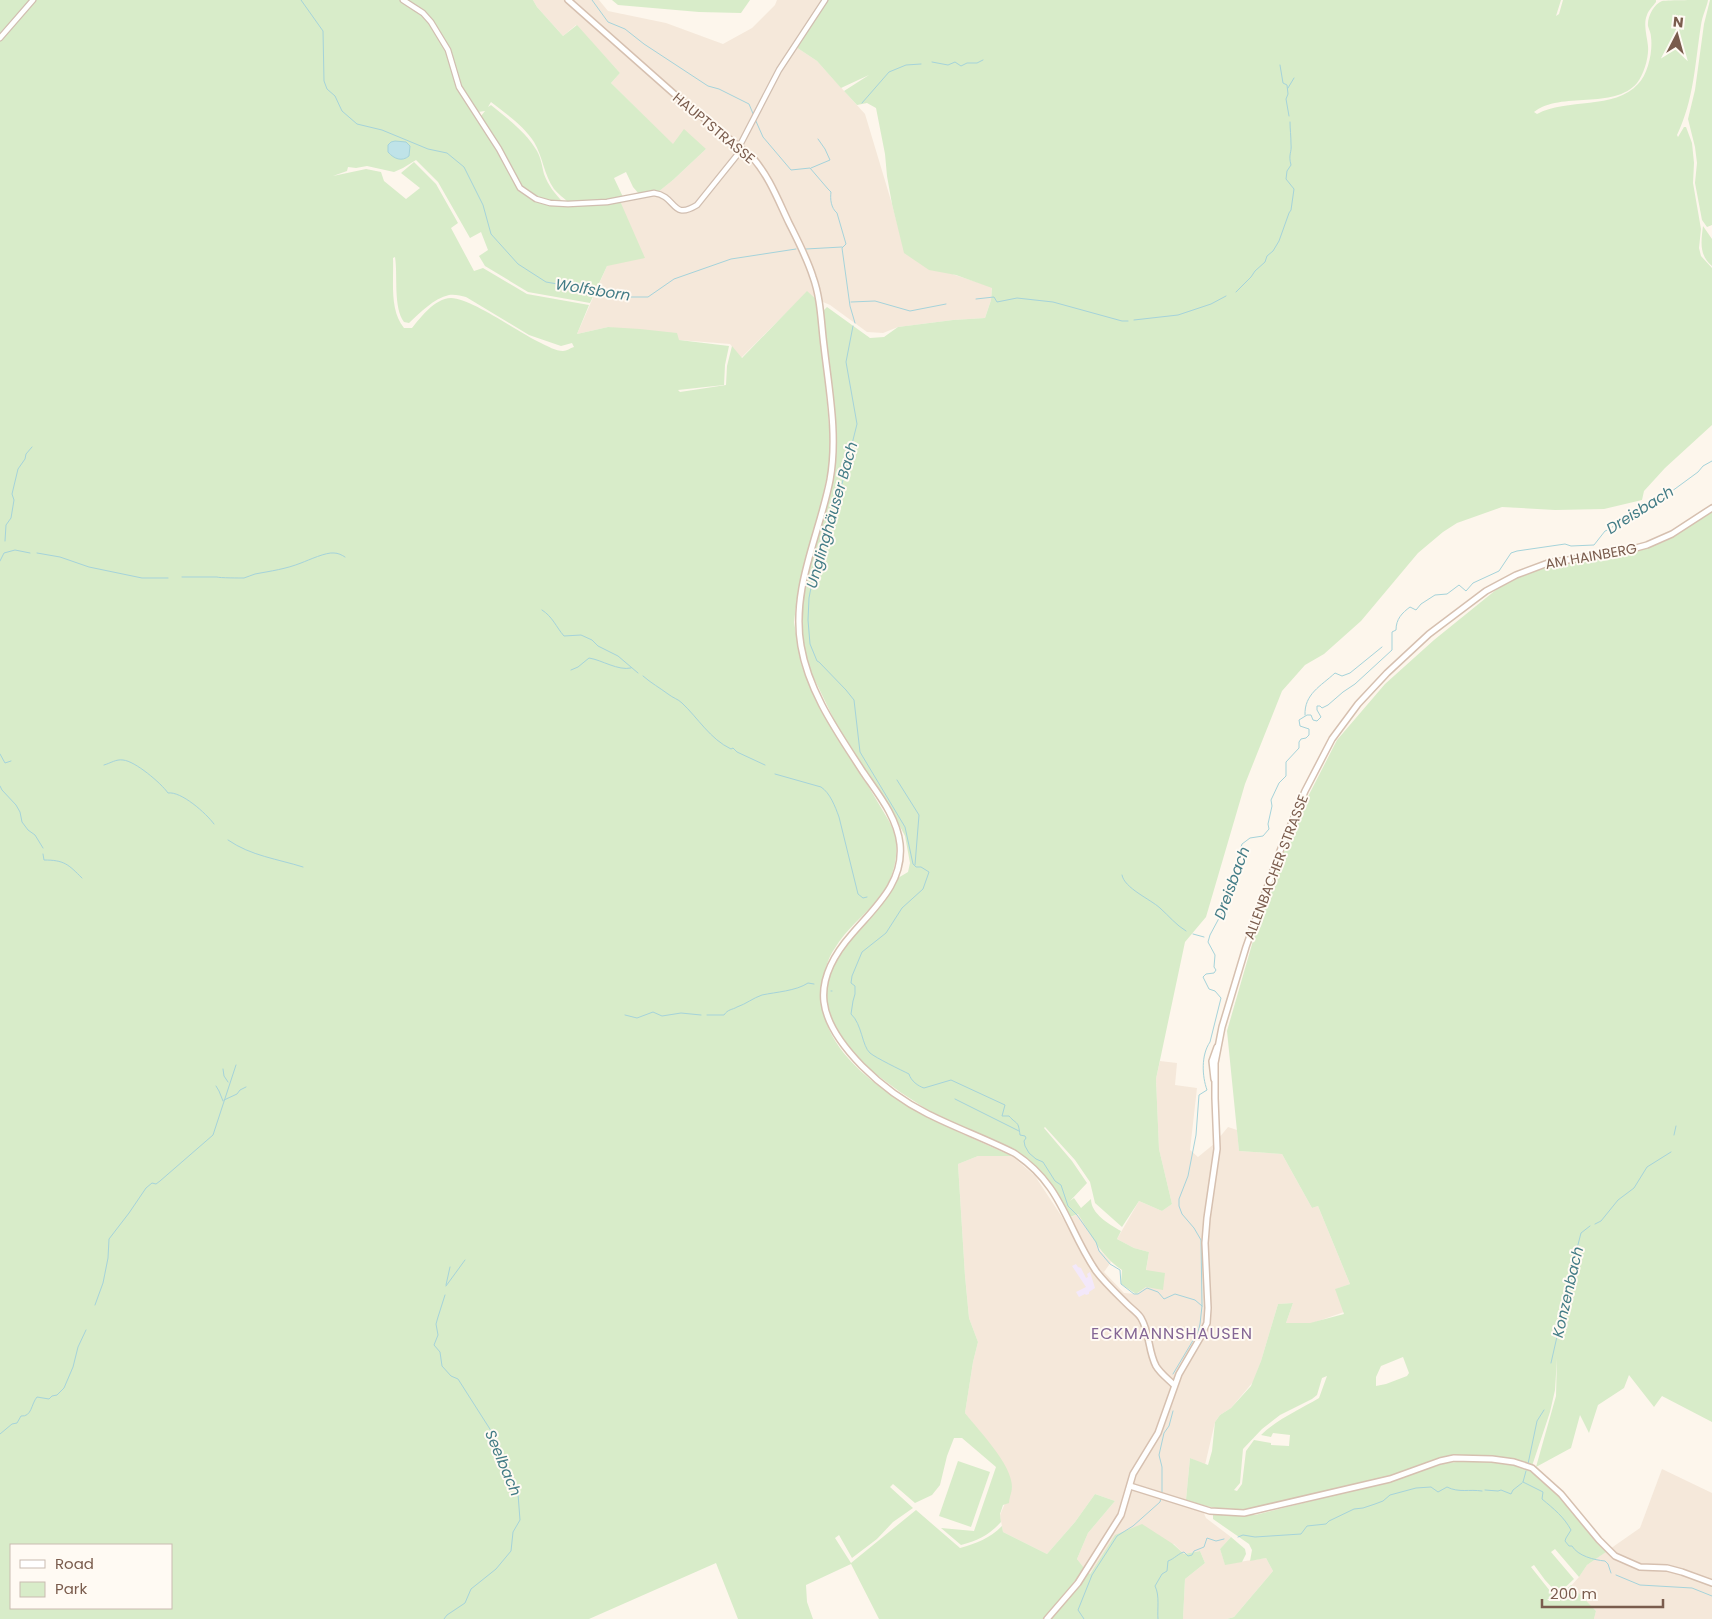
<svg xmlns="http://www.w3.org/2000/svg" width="1712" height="1619" font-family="Poppins,sans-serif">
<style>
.residential{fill:#f5e8da}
.education{fill:#f3e8fa}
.green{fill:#d8ecc9;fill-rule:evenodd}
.water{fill:#bfe3e8;stroke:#a5d3da}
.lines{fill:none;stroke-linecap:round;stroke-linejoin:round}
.stream{stroke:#a5d3da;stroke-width:1}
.tertiary-casing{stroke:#d1beb0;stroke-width:7}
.secondary-casing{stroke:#d6c0b0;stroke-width:8}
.tertiary{stroke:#fff;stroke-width:4.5}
.secondary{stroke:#fff;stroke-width:5}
.labels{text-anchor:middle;stroke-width:4;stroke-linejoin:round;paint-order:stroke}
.street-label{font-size:14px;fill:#7a5c4d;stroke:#fffaf3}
.water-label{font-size:15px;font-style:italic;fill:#437c86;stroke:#fffaf3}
.quarter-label{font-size:16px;letter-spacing:1px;fill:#846695;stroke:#fffaf3}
</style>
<rect width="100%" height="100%" fill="#fdf6ec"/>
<g class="residential">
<polygon points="533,0 599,0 608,11 666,23 723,44 752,28 775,5 777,0 823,0 793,45 817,61 865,114 892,204 905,253 955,275 992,287 991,300 985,318 953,320 898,327 883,333 867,332 830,305 816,299 807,292 741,358 730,344 679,340 608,327 577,334 607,266 620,201 654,195 673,180 706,149 673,145 611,83 620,73 576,25 563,36 537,7"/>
<polygon points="1160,1061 1177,1063 1175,1085 1197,1088 1190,1150 1198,1157 1214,1144 1228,1127 1237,1130 1239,1151 1282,1154 1312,1208 1318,1206 1350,1284 1336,1289 1344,1312 1310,1324 1286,1323 1293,1303 1278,1304 1261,1361 1253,1382 1231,1408 1220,1415 1215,1422 1205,1465 1190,1458 1186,1500 1202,1509 1206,1518 1231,1537 1220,1549 1225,1564 1266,1558 1273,1571 1234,1617 1227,1619 1183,1619 1185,1579 1205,1563 1200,1551 1184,1554 1174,1544 1115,1536 1089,1575 1077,1559 1088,1533 1115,1501 1095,1494 1075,1522 1047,1554 1003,1532 1000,1515 1012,1487 979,1432 965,1413 973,1362 978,1342 969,1318 965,1276 958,1164 978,1156 1012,1156 1035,1176 1064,1220 1078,1214 1097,1243 1100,1250 1111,1262 1104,1272 1124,1293 1136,1294 1146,1287 1146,1271 1149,1252 1134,1248 1117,1239 1139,1201 1162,1211 1172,1204 1159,1149 1156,1079"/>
<polygon points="1662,1469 1712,1493 1712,1619 1594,1619 1596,1611 1571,1586 1579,1577 1587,1565 1640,1528"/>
</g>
<polygon class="education" points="1076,1264 1078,1267 1081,1268 1086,1278 1088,1277 1087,1274 1090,1272 1095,1288 1089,1292 1089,1294 1086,1295 1085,1294 1079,1297 1076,1292 1086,1287 1072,1266"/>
<g class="green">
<path d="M0,0h533l4,7 26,29 14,-11 43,48 -9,10 62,61 11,-15 22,20 -33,31 -15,12 -19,2 -6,-7 -7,-15 -12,6 9,19 -27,4 -28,1c-4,-4 -10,-8 -14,-13 -10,-14 -11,-32 -20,-47 -10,-16 -28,-28 -43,-40l-3,5 3,-2c17,14 35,27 46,46 4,7 5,15 7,23 4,11 11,20 19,28l-15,-1 -13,-5 -15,-11 -39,-69 4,-5 -7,1 -18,-25 -15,-48 14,52 18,24 22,37 19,38 18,11 32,5h14l38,-5 25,57 -38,8 -17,37 -62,-11 -43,-26 -6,-10 9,-6 -7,-18 -11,6 -32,-56 -22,-22 -13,8 -9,4 -27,-6 -11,2 -8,-1 -1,4 -14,5 33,-7 15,3 3,9 22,18 14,-11 -19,-15 13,-11 22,22 22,39 -7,5 23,43 9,-3 44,26 62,11 -12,29 31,-7 32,2 37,4 2,7 50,6 -4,19 -1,20 -46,5 2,2 46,-7 1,-19 5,-20 10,12 65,-67 9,8 9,81 5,57 -1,29 -8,39 -23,86 -4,31 7,41 11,29 77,129c3,6 6,12 7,18 3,19 -5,46 -18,60 -14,17 -32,30 -43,49 -8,11 -11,25 -13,39 -9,88 126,140 190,169h-34l-20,8 7,112 4,42 9,24 -5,20 -8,51c14,18 47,51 47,74 0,5 -3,11 -3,16l-6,2 -3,9 1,8c-13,14 -22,18 -40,23l-20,-17 33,3 22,-64 -34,-29h-8l-7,18 -7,29 -8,10 -17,8 -22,-19 -3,3 23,21 -20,14 -16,17 -25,19 -13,-23 -4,3 16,25 65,-53 44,38c17,-5 29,-9 42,-22l1,6 44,22 28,-32 20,-28 20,7 -27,32 -11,26 7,9 -21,30 -20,21h-164l-28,-55 -45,21 1,17 6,17h-75l-22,-56 -127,56h-589zM395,257c3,19 -2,50 9,65l5,1c11,-10 25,-25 40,-28 6,-1 12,1 17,2l63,38 32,11 11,-3 2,4c-4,1 -7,4 -11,4 -7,0 -16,-5 -22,-8 -20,-9 -70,-45 -90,-45 -17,1 -29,18 -39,30h-8c-15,-18 -10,-48 -11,-70zM11,1545h160v63h-160z"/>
<polygon points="612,0 750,0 741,13 699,12 618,5"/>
<path d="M828,0h733l-5,16 3,-2 4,-14h93v2c-3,4 -8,9 -9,13 -4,9 0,21 1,31 1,11 -4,28 -11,37 -23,27 -76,8 -103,29l3,2c29,-16 78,-4 101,-30 10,-10 15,-33 13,-47 0,-4 -2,-7 -3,-11 -1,-9 6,-22 14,-25 7,-1 37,-1 46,-1 -1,7 -6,16 -7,25 -6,38 -7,75 -24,110l1,2 6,-10h2l6,16 2,20 -1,20 8,46 -2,19 2,8 11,12v157l-47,43 -21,23 -2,9 -38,9 -49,1 -53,-3 -45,16 -14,9 -25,21 -57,68 -37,33 -19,11 -23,26 -37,93 -39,133 -21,25 -29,137 3,70 13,55 -10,7 -23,-10 -17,26 -27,-24 -5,-21 -15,-22 -30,-33 -1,1 28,33 15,22 -17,18 4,-3 7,10 10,-9c0,15 18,25 30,32l-4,8 17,9 15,4 -3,18 19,3 -2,17 -17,-3 -10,7 -15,-10 1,-14c-22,-15 -30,-34 -44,-56l-8,3 -16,-30 -19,-22 -17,-13 -87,-40 -31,-20 -27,-20 -25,-24 -16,-24 -6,-23 1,-13 1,-12 14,-28 44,-49 12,-21 10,-6 2,-9 -5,-27 -12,-23 -53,-81 -31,-64 -6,-29 -1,-32 7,-39 23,-85 4,-27 -1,-29 -13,-115 5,-5 43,31 14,-1 14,-10 55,-7 32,-2 6,-18 1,-12 -36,-13 -27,-5 -25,-17 -12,-49 -5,-28 -2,-22 -9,-46 -9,-5 -10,2 -13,-14 25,-16 -28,13 -24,-27 -21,-14z"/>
<polygon points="1710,0 1712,0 1712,225 1707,227 1702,220 1695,183 1697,163 1695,147 1688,119 1695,90 1704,24"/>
<path d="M1703,226l9,13v27c-13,-11 -11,-24 -9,-40z"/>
<path d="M1712,511v911l-50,-26 -8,11 -25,-32 -5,13 -26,17 -9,28 -9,-18 -9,33 -35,19 20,-71 1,-38 -2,32 -5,22 -18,54 -19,-6 -36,-4 -23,1 -65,21 -145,32c-21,0 -38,-3 -58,-10l4,-42 18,7 4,-14 3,-29 5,-7 11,-7 20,-22 10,-25 17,-57 15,-1 -7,20h24l34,-9 -9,-25 15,-5 -32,-78 -6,2 -30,-54 -43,-3 -12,-120 34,-118 35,-93 41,-80 48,-56 49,-44 68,-55 36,-16 41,-9 56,-8 28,-10zM1403,1357l6,16 -2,3 -21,8 -10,2v-9l5,-11zM1327,1376l-8,22c-20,12 -40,20 -58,37l10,2 2,-4 17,2 -1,11 -18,-1v-2l-17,-3 -8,11 -4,33 -5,7 -3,-1 6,-7 3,-34 19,-20 18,-14 32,-16 5,-4 5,-17z"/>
<polygon points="958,1461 990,1472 971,1527 939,1516"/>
<path d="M1468,1461c16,1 35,1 50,5 32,10 67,60 88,86l-19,13 -8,12 -24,-28 -4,3 23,27 -16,15 -13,-14 -11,-15 -3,2 27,34 1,-5 12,-11 25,26 -2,8h-367l7,-2 39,-46 -7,-13 -16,3 2,-11 -3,-6 -36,-25v-5l16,1h26l136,-34 55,-18z"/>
<polygon points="1142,1524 1173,1544 1184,1554 1200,1551 1205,1563 1185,1579 1183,1619 1050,1619 1066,1602 1087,1572 1090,1574 1115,1535"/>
<polygon points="1231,1537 1245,1549 1246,1554 1242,1562 1225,1565 1220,1549"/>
</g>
<path class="water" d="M395,141l11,1 4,4 -1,10c-7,6 -15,3 -21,-4v-7l3,-3z"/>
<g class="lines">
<g class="stream">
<polyline points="301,0 323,31 324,81 327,89 335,96 342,111 357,124 382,130 428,149 447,153 464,167 483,205 491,234 518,264 546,282 598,291 621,297 648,297 674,279 731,259 796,249"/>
<polyline points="592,0 608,22 625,29 644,44 708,86 719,89 749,104 754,116"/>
<polyline points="932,62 948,65 955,62 961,66 967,63 977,63 983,60"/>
<polyline points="1280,65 1283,83 1287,85 1288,94 1286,99 1289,116"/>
<polyline points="1288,88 1294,78"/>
<polyline points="862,103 889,72 906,65 921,64"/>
<path d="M755,119l8,18 28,33 19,-2 18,21 3,3c-1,7 0,16 6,21l9,31 -4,4 8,58 5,17"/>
<polyline points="811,168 830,160 825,149 818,139"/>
<polyline points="806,249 842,247"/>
<path d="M1236,292l15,-15 4,-6 10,-9 2,-6 6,-5 6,-10 10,-28 2,-3 3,-21 -8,-10 1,-8 4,-6c-3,-11 1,-12 0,-21 0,-8 -1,-15 -1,-22"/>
<polyline points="976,299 994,297 997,302 1017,298 1053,302 1122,321 1128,321"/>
<polyline points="851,302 875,301 910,311 946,304"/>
<polyline points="1134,320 1178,315 1211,304 1226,296"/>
<path d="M853,326l-7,36 11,62 -22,88 -10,20 -9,29 -7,37 -1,22 2,24 7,17 2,1 27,28 8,10 6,52 45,75 8,37 3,3h5l8,5 -6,17 -21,19 -16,25 -24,19 -10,24 -1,7 4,3v8l-2,7 -2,13c11,10 11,32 19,39 6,5 31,17 39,21 2,7 9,12 15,14l27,-8 54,25 -3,11h7c9,10 9,4 11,19l5,1 1,2 -2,3 1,5 4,7 7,6 7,3 12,19 6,4 7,21 9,9 19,27 3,9 11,13 10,6 1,14 13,10h4l9,-6 11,4 6,7 11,-5 20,6 7,6"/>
<polyline points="5,541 6,525 11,518 14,500 12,494 18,469 25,459 26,454 32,447"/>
<polyline points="37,553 60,557 89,567 142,578 168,578"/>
<polyline points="0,561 4,553 15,550 30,553"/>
<path d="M182,577h35c2,1 24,1 27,1 4,-1 7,-3 11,-4 16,-3 31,-5 46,-11 8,-3 25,-11 33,-10 4,0 8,2 11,4"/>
<path d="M542,610c11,7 14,17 22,26l17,-1 11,5 6,6 20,10 20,17"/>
<path d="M571,670l7,-3 11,-9c13,2 29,13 42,10"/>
<path d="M643,676c8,7 17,12 25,18 5,4 10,5 14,9 16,15 28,36 49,46l2,-1 4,4 28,13"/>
<path d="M1305,715c-1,-21 16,-29 30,-42l7,3 8,-3 32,-26"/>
<polyline points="0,754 5,763 11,761"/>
<path d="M104,765c7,-2 12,-6 19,-5 12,1 38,23 45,33 13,-2 38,20 46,31"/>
<path d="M775,774l46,13c9,6 14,19 18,30l19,77 5,4 4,-1"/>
<polyline points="897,780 919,815 915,865"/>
<polyline points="0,786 2,790 16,805 20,812 22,822 28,830 35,835 43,848"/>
<path d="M228,840c23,16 50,19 75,27"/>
<path d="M43,854l1,6c20,0 24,4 38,18"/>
<path d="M1122,875c2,13 28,24 38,33 9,8 16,17 26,23"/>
<polyline points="1193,934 1204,937"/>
<polyline points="831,991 832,991"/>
<polyline points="625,1015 637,1018 653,1012 662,1016 681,1013 701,1015"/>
<path d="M707,1015h17c4,-6 8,-5 13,-8 9,-3 16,-9 25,-12 14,-3 34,-4 46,-12l6,1"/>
<polyline points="223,1069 224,1076 228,1082"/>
<polyline points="216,1086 219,1091 223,1101"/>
<polyline points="955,1099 1019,1131"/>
<polyline points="224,1100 237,1094 240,1090 246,1087"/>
<polyline points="1674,1135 1676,1126"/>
<polyline points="1595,1224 1601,1221 1618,1200 1634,1188 1647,1167 1671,1152"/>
<polyline points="446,1285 450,1267"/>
<polyline points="446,1286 465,1260"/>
<polyline points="95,1305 103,1283 108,1258 109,1239 129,1213 146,1188 152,1183 156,1184 160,1181 213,1135 236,1065"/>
<polyline points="1551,1363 1561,1319 1569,1298 1573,1264 1581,1233 1590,1226"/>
<path d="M1173,1374l25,-42 2,-8 2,-18 -1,-66 -7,-12 -12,-14 -3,-8v-7l9,-23 8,-41 3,-40 8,-5c-5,-14 -6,-35 3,-48l11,-44 -6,-7 -6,-2 -6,-12 3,-3 8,-1 2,-3 -2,-3 1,-12 -7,-13 2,-7 15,-28 9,-38 8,-25 8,-6 13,-2 6,-7 -1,-5 4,-18 -1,-6 8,-17 7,-7v-14l13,-14v-6l2,-3 5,-1 3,-3v-6l-9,-3 -1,-6 8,-5h4l2,5 4,1 4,-4 -4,-7v-4h3l2,2 6,-3 15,-13 12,-8 37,-34v-18l4,-2c0,-11 6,-17 14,-23l6,3 5,-6 14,-9 12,-1 12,-9 7,6 7,-8 26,-12 12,-18 6,-2 48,-7 6,2 23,-1 11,-14 5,-2 15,-13 16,-4 12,-7 45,-33 5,-6 9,-5"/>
<path d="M0,1434l12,-10 5,-1 4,-7c11,1 10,-12 16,-19l12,2 3,-3 5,-1 7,-7 9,-21 5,-20 8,-17"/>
<polyline points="1528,1464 1537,1421 1544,1410"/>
<path d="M1523,1482l20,10 -1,7c12,10 22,18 29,31l-5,8 -1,3 4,5h3c6,10 22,14 33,15l3,3 3,9"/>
<polyline points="1523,1482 1526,1471"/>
<polyline points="1485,1490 1498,1491 1501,1490 1511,1494 1513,1490 1522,1483"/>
<polyline points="1162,1494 1162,1467 1159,1455 1164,1433 1169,1426 1173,1411"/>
<path d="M1238,1537l5,-2 12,2 46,-3 6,-8 19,-2 3,-3 25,-12 9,-1 12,-4 8,-3 7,-6 26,-7 15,-1 7,5 9,-5c12,6 22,2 35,4"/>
<polyline points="1616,1575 1640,1585 1692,1588 1712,1596"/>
<polyline points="444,1619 447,1615 465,1603 471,1589 496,1569 511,1551 513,1532 520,1520 518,1494 509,1468 497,1447 495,1437 458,1379 451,1376 442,1366 440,1352 434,1345 438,1335 436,1324 438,1317 445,1295"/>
<polyline points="1084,1619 1078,1610 1092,1575 1117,1536 1133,1526 1160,1502 1161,1498"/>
<path d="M1158,1619c-1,-10 2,-23 -3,-33l7,-12 5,-3 1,-10c6,-2 11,-8 16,-9l4,4 4,-1 2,-4 10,-4 3,-9 9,3 8,-2"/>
</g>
<defs>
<g id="tertiary">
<path d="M403,0l20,13 8,9 17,28 11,37 40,62 21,39 16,11 14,4 18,1 39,-2 47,-9c23,3 17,28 43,12l45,-56"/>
<polyline points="0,38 33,0"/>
<polyline points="739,147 779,70 825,0"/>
</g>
<g id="secondary">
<path d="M568,0l113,100 71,57c17,19 26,43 37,66 9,18 18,35 24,54 8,22 8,46 11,69 5,44 14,90 6,134 -11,56 -39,109 -29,166 8,47 37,87 62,126 15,22 34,45 37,72 4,39 -25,63 -48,90 -44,50 -34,87 10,132 19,19 42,36 66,48 28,14 58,25 86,39 49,32 52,74 82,118 9,12 21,23 32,34 4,4 10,8 13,13 9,15 7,33 15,48 4,7 12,13 18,19"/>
<polyline points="1214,1079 1212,1061 1217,1047"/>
<polyline points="1130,1486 1210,1511 1244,1513 1390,1479 1440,1461 1454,1458 1492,1459 1514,1462 1532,1468 1561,1494 1599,1540 1615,1556 1640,1567 1667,1568 1682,1572 1712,1583"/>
<polyline points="1047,1619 1078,1583 1121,1515 1133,1474 1158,1433 1179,1374 1200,1338 1207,1323 1208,1308 1205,1243 1207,1218 1217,1149 1215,1098 1215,1063 1222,1027 1246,947 1280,851 1305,791 1332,739 1358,704 1387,673 1429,634 1486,591 1516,575 1548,563 1621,552 1647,545 1672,534 1712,508"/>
</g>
</defs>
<use href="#tertiary" class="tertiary-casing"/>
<use href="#secondary" class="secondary-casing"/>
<use href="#tertiary" class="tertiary"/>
<use href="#secondary" class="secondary"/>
</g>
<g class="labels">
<g class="street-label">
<text transform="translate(714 128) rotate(40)" y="5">HAUPTSTRASSE</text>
<text transform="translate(1591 556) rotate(-10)" y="5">AM HAINBERG</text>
<text transform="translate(1276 867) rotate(-69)" y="5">ALLENBACHER STRASSE</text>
</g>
<g class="water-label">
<text transform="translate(593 290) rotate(9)" y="5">Wolfsborn</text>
<text transform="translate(1640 510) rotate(-32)" y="5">Dreisbach</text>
<text transform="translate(832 515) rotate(-74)" y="5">Unglinghäuser Bach</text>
<text transform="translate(1232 883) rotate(-70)" y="5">Dreisbach</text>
<text transform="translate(1568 1292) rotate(-77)" y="5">Konzenbach</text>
<text transform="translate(503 1463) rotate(67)" y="5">Seelbach</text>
</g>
<g class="quarter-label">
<text x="1172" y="1339">ECKMANNSHAUSEN</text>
</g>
</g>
<rect x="10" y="1544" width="162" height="65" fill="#fffaf3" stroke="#cabbb1"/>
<rect x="20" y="1560" width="25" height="8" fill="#ffffff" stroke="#cabbb1"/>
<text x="55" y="1569" font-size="15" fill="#7a5c4d">Road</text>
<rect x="20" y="1582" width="25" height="15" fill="#d8ecc9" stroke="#cabbb1"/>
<text x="55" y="1594" font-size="15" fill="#7a5c4d">Park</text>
<g transform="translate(1677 35) rotate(6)" stroke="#fffaf3" stroke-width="4" paint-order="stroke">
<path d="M0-4L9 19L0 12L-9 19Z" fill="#7a5c4d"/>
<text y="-8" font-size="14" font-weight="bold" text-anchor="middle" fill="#7a5c4d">N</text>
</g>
<path d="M1542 1599v8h121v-8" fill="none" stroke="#7a5c4d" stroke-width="2.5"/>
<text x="1550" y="1599" font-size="15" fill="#7a5c4d" stroke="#fffaf3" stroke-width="4" paint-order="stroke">200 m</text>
</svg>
